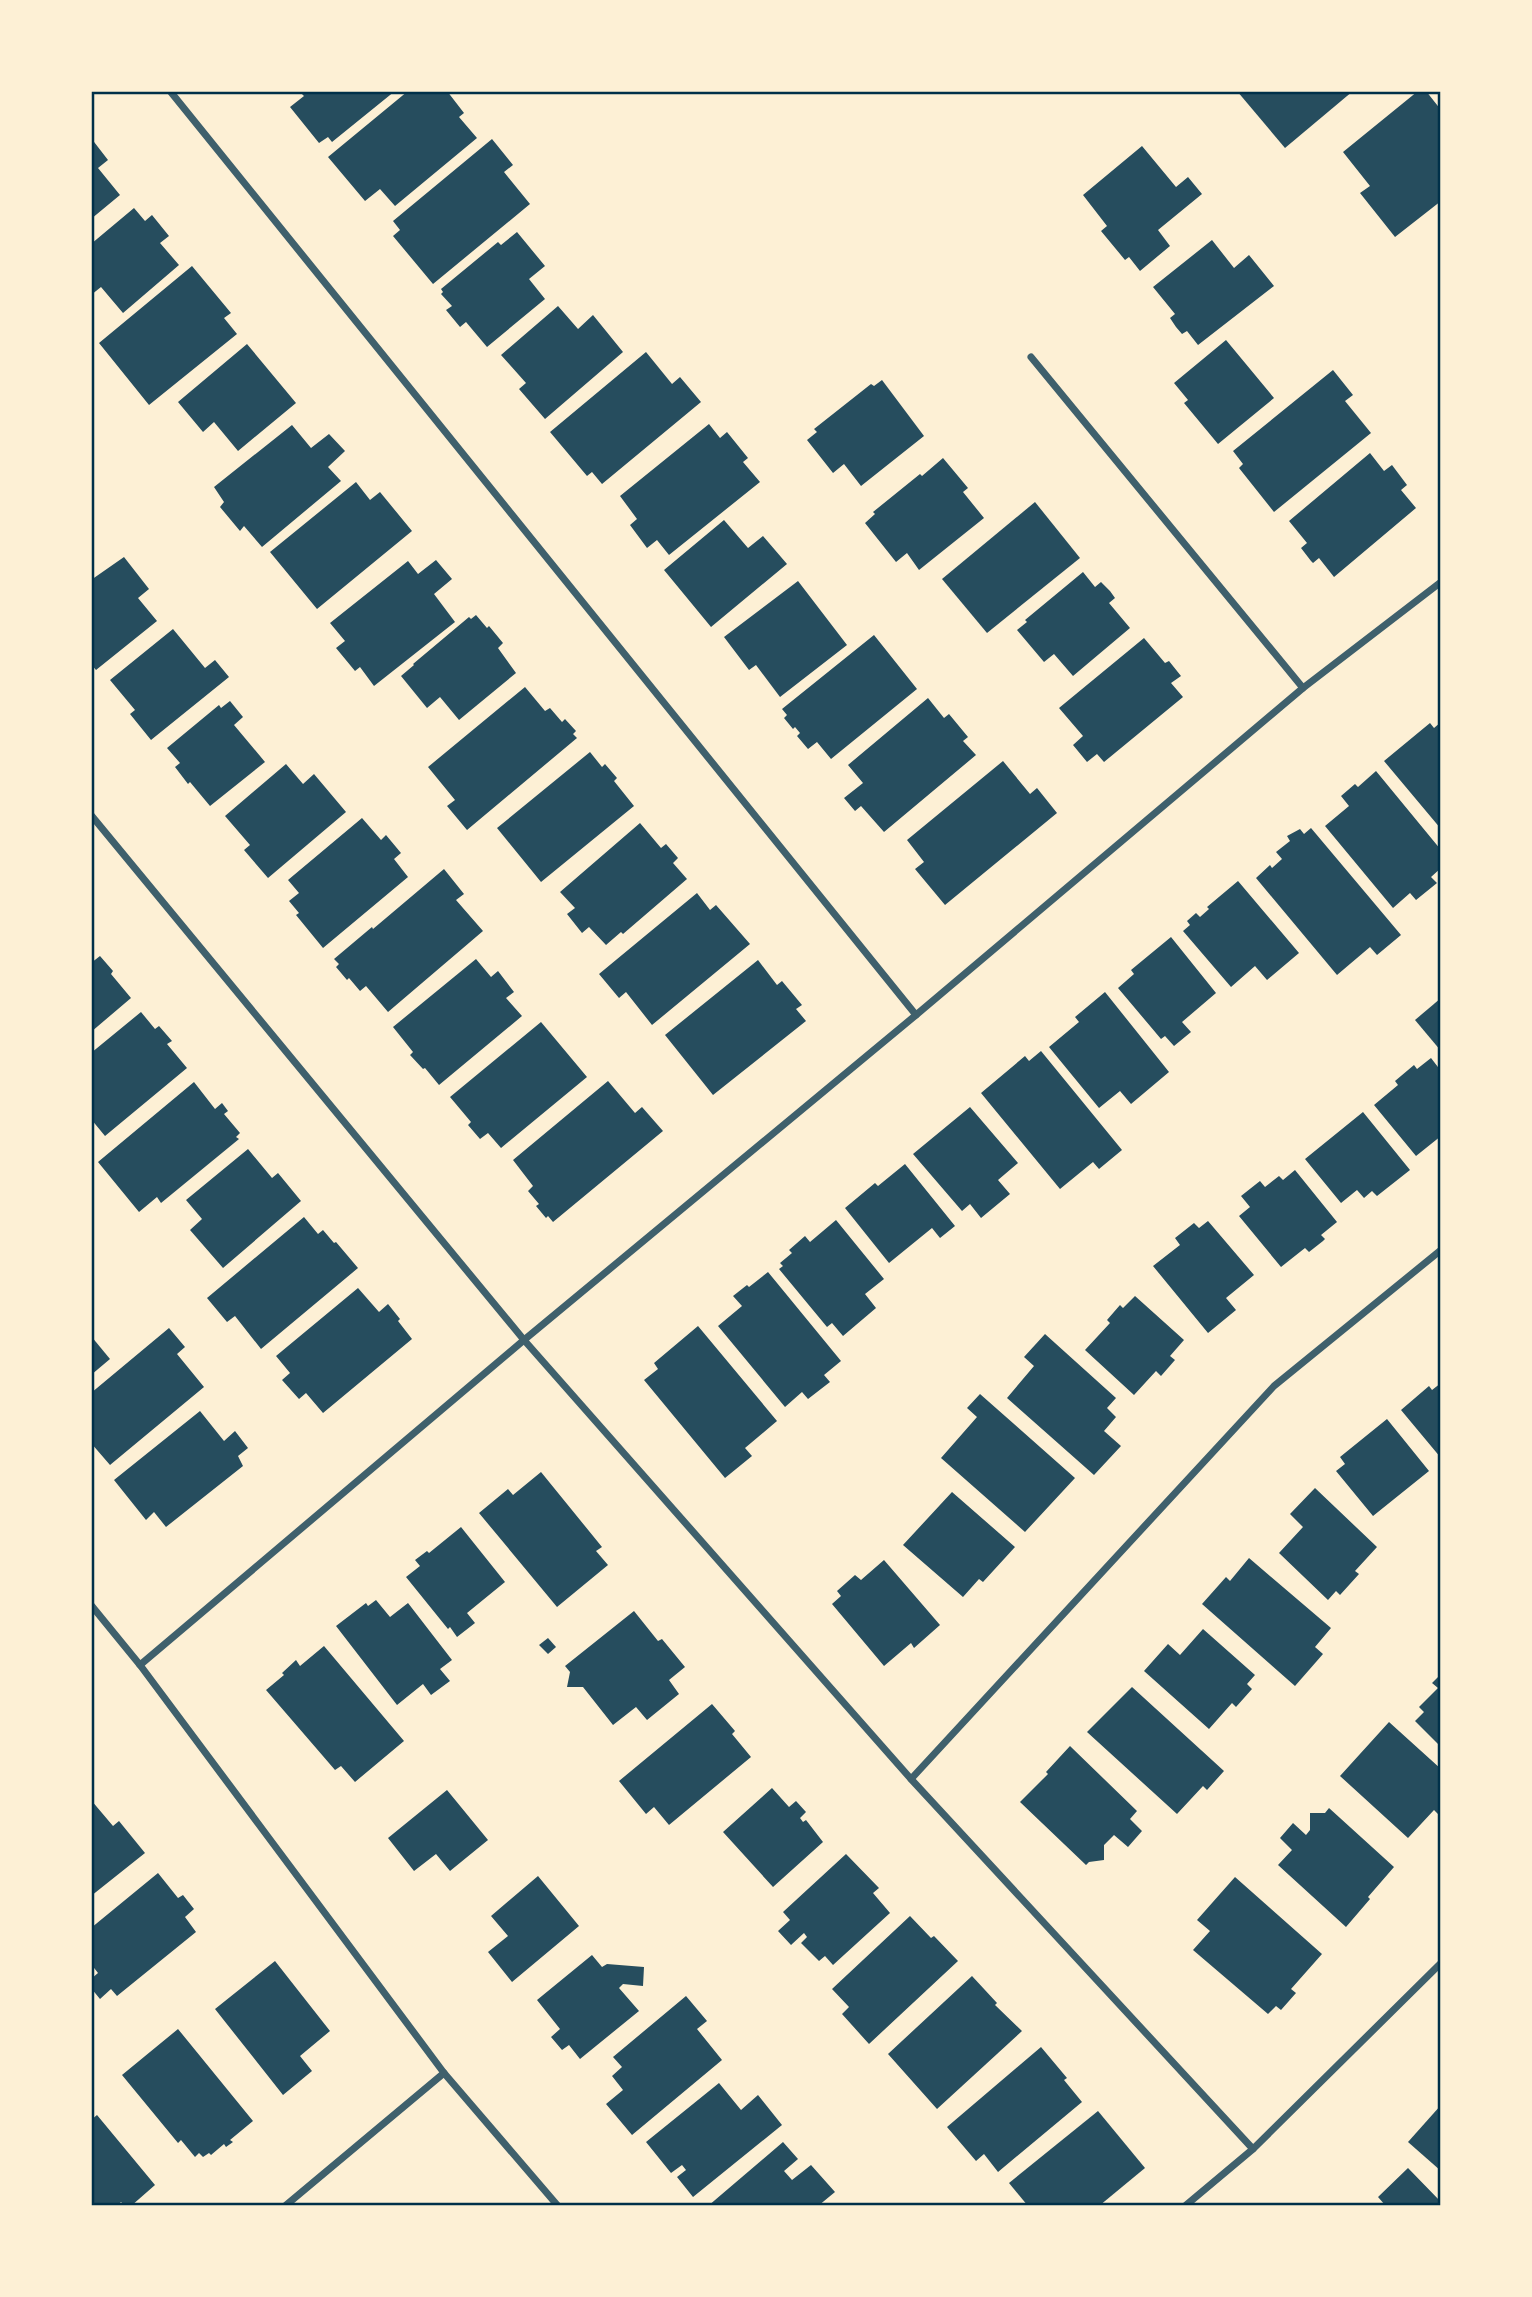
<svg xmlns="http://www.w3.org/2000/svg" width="1532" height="2297" font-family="'Nunito Sans',sans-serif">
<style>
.building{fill:#264d5e}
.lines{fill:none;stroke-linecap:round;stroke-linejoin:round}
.minor{stroke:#3f606c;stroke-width:7}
.neatline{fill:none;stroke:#003049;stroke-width:2.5}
</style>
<rect width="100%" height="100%" fill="#fdf0d5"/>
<g class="building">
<polygon points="299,91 395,91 332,142 328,137 319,143 290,107 304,96"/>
<polygon points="408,91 436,91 438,93 447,91 464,113 459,117 477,138 395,206 380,189 365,201 328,157"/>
<polygon points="1237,91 1353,91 1285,148"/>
<polygon points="1418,91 1426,91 1441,110 1441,201 1395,237 1360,193 1370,186 1343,152"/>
<polygon points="91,138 108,160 98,168 120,195 91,219"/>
<polygon points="492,139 513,165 504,172 530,204 433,284 393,236 400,230 393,221"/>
<polygon points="1142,146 1176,187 1188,177 1202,194 1158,230 1170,246 1140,271 1129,257 1125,260 1101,231 1107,226 1083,195"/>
<polygon points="134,208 145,221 152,215 169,236 160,243 179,265 123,313 101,287 91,295 91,244"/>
<polygon points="517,232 545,266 529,279 545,299 487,347 466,322 460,327 446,310 452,306 441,294 443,292 441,289 498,242 501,245"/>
<polygon points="1212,240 1234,268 1249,255 1274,286 1198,345 1187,331 1182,334 1176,327 1170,318 1175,314 1153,287"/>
<polygon points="192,266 231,313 224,318 237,334 149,405 99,343"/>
<polygon points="558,306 578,329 593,315 623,352 545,419 519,389 526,383 501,355"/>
<polygon points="1226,340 1274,398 1218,444 1184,403 1188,400 1174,383"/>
<polygon points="247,344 296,403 238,451 214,422 203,432 178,402"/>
<polygon points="646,352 672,384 680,377 701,402 602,484 592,472 587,476 550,432"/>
<polygon points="1333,370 1353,395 1345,401 1371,433 1274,512 1239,468 1243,464 1233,451"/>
<polygon points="882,380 924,436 861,486 844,464 833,473 807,440 817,432 814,429 871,384 874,386"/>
<polygon points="709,424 720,438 727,432 748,458 743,462 760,482 669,555 657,540 647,548 630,525 637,519 620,496"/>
<polygon points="292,425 311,448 329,434 345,451 328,467 341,481 262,547 244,526 240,531 220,507 224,502 214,487"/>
<polygon points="1370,453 1384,471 1392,465 1407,485 1401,490 1416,508 1334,577 1319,558 1313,563 1311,561 1301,548 1307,543 1289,521"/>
<polygon points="943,458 968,488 963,492 984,518 919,570 907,553 896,562 865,523 875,514 873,512 920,474 922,476"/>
<polygon points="356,482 370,500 380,492 412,531 317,609 270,552"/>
<polygon points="1035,502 1080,558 987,633 942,579"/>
<polygon points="724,520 748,548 763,536 787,564 711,627 664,570"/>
<polygon points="124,557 149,589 138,598 157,621 96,670 91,664 91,580"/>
<polygon points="436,560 452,579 434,594 455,622 374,686 360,667 355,671 336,648 345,641 330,623 408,561 418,574"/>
<polygon points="1083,572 1095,587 1101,582 1110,591 1115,598 1109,603 1130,628 1073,676 1054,654 1044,662 1017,630 1027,622 1025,620"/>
<polygon points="798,581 847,645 780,697 756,665 749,670 724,637"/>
<polygon points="476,615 487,628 489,626 503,643 498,648 516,673 459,720 440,697 427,708 401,676 414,665 413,664 469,617 471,619"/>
<polygon points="173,629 205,668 215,660 229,677 151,740 130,714 135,710 110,680"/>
<polygon points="874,635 917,689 831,759 817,742 808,749 797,736 800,733 795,727 793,729 784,718 787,715 782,709"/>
<polygon points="1144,638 1165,663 1169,661 1181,676 1171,683 1183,697 1104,762 1097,754 1087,762 1073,745 1083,736 1059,708"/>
<polygon points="525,687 545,711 550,708 562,722 565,719 576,731 573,734 577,738 467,830 447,806 455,800 428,767"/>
<polygon points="928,698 944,718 949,714 968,737 963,741 976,755 884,832 861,806 855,811 844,798 863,783 848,765"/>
<polygon points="230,701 243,717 234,725 265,762 210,806 190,782 188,784 175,767 180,763 167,748 219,705 221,708"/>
<polygon points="1441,722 1441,829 1384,761 1430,723 1434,728"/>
<polygon points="590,752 602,767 605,764 617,778 614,781 634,806 541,882 497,828"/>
<polygon points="1003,761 1030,794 1037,788 1057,813 945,905 915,869 924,862 907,840"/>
<polygon points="286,764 303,784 314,774 346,812 268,878 244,850 250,845 225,816"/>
<polygon points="1376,771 1441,850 1441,868 1431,877 1437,883 1416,900 1410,893 1393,908 1325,826 1349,806 1341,796 1355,784 1358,787"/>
<polygon points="362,818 381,840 386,835 401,853 394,859 408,877 323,948 296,915 299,913 289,901 299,893 288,880"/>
<polygon points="640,823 661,848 666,844 678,858 673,863 687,879 623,934 621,932 606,945 589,927 582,933 567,914 575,908 560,892"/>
<polygon points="1311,828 1401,935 1377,955 1370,947 1337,975 1256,878 1270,865 1272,868 1282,859 1276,852 1290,841 1287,836 1300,829 1304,834"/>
<polygon points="444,869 464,894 456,900 483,931 388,1012 366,986 360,991 349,978 347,980 336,967 339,964 334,959 372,927 373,929"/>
<polygon points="1238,881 1299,953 1267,980 1255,966 1231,987 1183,931 1190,925 1187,921 1196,913 1200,917 1209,909 1207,907"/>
<polygon points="697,893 710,910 716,905 750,944 652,1025 626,992 619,998 599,974"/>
<polygon points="1171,937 1216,993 1182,1022 1191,1032 1174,1046 1165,1036 1161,1039 1118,988 1134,974 1131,970"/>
<polygon points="100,956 113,971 111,974 131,998 91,1032 91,963"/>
<polygon points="476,959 491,977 498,971 514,992 506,998 522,1016 439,1085 425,1068 423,1069 410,1055 413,1052 393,1027"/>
<polygon points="758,960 777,985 782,981 802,1005 796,1009 806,1021 713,1095 665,1035"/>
<polygon points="1105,992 1169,1072 1131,1104 1120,1091 1099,1108 1049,1047 1079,1022 1075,1017"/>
<polygon points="1441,998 1441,1051 1415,1020"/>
<polygon points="141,1012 155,1029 159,1026 172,1041 167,1044 187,1068 105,1136 91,1119 91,1053"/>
<polygon points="541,1022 587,1077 501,1148 488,1133 480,1139 468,1125 471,1122 450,1097"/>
<polygon points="1041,1051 1122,1150 1099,1169 1093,1162 1060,1189 981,1093 1025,1056 1029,1061"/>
<polygon points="1431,1058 1441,1071 1441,1136 1416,1156 1374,1105 1398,1085 1395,1081 1414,1065 1417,1069"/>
<polygon points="608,1081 635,1113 642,1107 663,1131 553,1222 548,1216 546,1218 536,1206 539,1204 528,1191 533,1186 513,1160"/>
<polygon points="194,1082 215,1109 222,1103 228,1111 224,1114 240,1133 236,1137 239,1139 161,1203 157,1197 139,1212 98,1162"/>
<polygon points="970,1107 1018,1163 998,1180 1010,1194 981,1218 970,1204 962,1211 913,1154"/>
<polygon points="1363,1112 1410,1170 1377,1196 1372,1191 1364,1198 1357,1190 1341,1203 1305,1159"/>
<polygon points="248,1149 272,1178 278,1173 301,1201 223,1268 190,1230 202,1219 186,1200"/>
<polygon points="905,1164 955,1226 940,1238 932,1228 889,1263 845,1208 875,1183 878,1186"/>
<polygon points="1295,1170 1337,1222 1321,1235 1325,1239 1323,1241 1309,1252 1305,1248 1281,1267 1239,1216 1250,1207 1241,1196 1260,1181 1265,1187 1279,1176 1283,1180"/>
<polygon points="304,1217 318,1234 323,1230 334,1243 336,1242 358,1268 261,1349 235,1316 227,1322 207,1298"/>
<polygon points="836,1220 884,1279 865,1294 876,1308 843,1336 832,1323 827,1327 779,1269 783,1266 780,1263 792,1253 789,1250 805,1236 810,1242"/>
<polygon points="1208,1221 1254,1275 1226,1298 1236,1310 1208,1333 1153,1266 1180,1245 1175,1238 1194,1223 1199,1228"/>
<polygon points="768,1272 841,1361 824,1375 830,1382 808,1399 802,1392 785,1407 718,1326 742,1306 733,1296 747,1285 749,1287"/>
<polygon points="358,1288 379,1312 388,1304 400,1319 398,1321 412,1339 323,1413 306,1393 299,1399 282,1380 290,1373 276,1356"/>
<polygon points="1135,1296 1184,1340 1170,1356 1175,1360 1161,1376 1156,1371 1134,1395 1085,1350 1110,1323 1107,1320 1120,1305 1123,1308"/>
<polygon points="698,1326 777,1421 745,1448 752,1456 725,1478 644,1380 658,1369 654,1363"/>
<polygon points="169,1328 185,1347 177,1354 204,1387 110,1465 91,1443 91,1393"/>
<polygon points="1045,1334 1116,1398 1107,1408 1116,1417 1104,1431 1121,1446 1094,1475 1007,1398 1034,1366 1024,1357"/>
<polygon points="91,1336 110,1359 91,1375"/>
<polygon points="1441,1383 1441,1458 1401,1410 1429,1386 1432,1390"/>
<polygon points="980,1394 1075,1478 1025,1532 941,1458 977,1417 967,1408"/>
<polygon points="200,1411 224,1441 235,1431 248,1448 238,1456 243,1466 166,1527 154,1512 146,1520 114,1480"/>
<polygon points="1387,1419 1429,1471 1373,1516 1336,1471 1345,1464 1340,1457"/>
<polygon points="541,1472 602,1547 596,1551 608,1565 557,1607 479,1513 508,1489 513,1495"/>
<polygon points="1315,1488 1377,1547 1355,1571 1359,1574 1340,1595 1336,1591 1328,1600 1279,1553 1303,1527 1290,1514"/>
<polygon points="952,1492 1015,1547 983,1582 979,1579 963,1597 903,1545"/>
<polygon points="461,1527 505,1582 467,1613 475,1623 457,1637 450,1627 448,1629 406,1577 420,1566 415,1560 427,1551 429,1553"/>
<polygon points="1249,1558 1331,1628 1315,1647 1323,1654 1295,1686 1202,1604 1226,1577 1230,1581"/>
<polygon points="884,1560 940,1625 914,1648 911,1643 884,1666 832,1604 841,1596 837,1591 855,1575 861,1580"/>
<polygon points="376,1600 390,1617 408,1603 452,1660 440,1669 450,1681 431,1695 423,1684 397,1705 336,1626 366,1603 368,1606"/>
<polygon points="634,1611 658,1641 662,1639 685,1667 669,1680 679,1694 647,1720 636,1707 613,1725 583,1687 567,1687 570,1672 565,1666"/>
<polygon points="1203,1629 1255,1675 1247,1684 1252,1689 1236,1707 1232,1703 1209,1729 1144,1671 1168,1644 1180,1655"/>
<polygon points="548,1638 556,1647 548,1654 539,1645"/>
<polygon points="324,1646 404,1741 355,1782 341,1766 335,1770 266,1690 284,1675 282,1673 296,1660 300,1666"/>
<polygon points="1441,1674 1441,1747 1415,1721 1424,1712 1419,1707 1438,1688 1432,1683"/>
<polygon points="1132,1687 1224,1771 1207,1790 1203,1786 1177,1814 1087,1732"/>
<polygon points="712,1704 735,1731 732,1734 751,1757 669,1825 654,1807 646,1814 619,1781"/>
<polygon points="1389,1722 1441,1769 1441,1817 1434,1810 1408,1838 1340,1776"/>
<polygon points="1070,1746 1137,1811 1130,1819 1142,1831 1128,1847 1114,1835 1104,1845 1104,1860 1089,1862 1086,1865 1020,1802 1048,1774 1046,1772"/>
<polygon points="772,1788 789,1807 796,1801 806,1812 800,1818 803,1822 806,1820 823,1842 773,1887 723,1832"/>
<polygon points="447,1790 488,1840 450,1871 436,1854 414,1871 388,1838"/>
<polygon points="91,1800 113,1826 119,1821 145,1853 91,1896"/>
<polygon points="1329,1808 1394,1867 1368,1897 1370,1899 1346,1927 1278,1865 1292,1850 1280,1838 1293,1823 1306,1835 1310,1830 1310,1813 1325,1813"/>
<polygon points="846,1854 879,1888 873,1893 890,1913 833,1965 825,1956 819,1961 801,1943 807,1937 804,1933 791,1945 778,1931 790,1920 783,1912"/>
<polygon points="158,1873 178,1898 183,1895 194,1909 185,1917 196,1932 117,1996 111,1989 100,1999 91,1988 91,1979 98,1973 91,1964 91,1928"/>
<polygon points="538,1876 579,1926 512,1982 488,1952 508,1936 491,1916"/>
<polygon points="1235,1877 1322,1954 1291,1989 1296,1993 1281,2010 1276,2006 1268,2014 1193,1950 1210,1931 1197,1920"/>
<polygon points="910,1916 931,1938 934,1936 958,1961 869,2044 842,2014 849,2007 832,1989"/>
<polygon points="592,1955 602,1967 607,1964 644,1967 643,1986 623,1984 619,1988 639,2011 580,2059 569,2045 562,2050 551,2037 560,2029 537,2000"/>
<polygon points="275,1961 330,2031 300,2056 312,2071 283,2095 215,2009"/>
<polygon points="972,1976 997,2003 995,2005 1022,2031 937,2109 888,2054"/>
<polygon points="686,1996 707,2021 697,2029 722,2060 632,2135 606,2104 623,2090 612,2076 622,2067 613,2057"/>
<polygon points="178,2029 253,2121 230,2140 233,2142 226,2147 224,2144 211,2155 209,2153 203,2157 199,2153 195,2157 181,2140 178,2143 122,2075"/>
<polygon points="1041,2047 1067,2078 1064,2080 1082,2102 998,2172 984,2154 976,2161 947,2127"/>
<polygon points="719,2083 741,2110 758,2095 782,2125 693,2197 677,2177 686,2170 682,2165 671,2173 646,2142"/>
<polygon points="1441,2105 1441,2171 1408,2142"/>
<polygon points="1098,2111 1145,2168 1099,2206 1028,2206 1009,2183"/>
<polygon points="97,2115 155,2185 131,2206 125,2206 121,2202 117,2206 91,2206 91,2120"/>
<polygon points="783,2142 798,2159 784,2171 792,2180 811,2165 835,2192 818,2206 708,2206"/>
<polygon points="1408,2168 1441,2202 1441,2206 1384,2206 1385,2205 1378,2197"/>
</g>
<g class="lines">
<g class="minor">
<polyline points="170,91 916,1015"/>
<polyline points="1031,357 1303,688"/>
<polyline points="91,815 524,1340 911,1779 1253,2149"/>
<polyline points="91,1605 140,1665 444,2073 558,2206"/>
<polyline points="140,1665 524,1340 916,1015 1303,688 1441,582"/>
<polyline points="911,1779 1274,1386 1441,1250"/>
<polyline points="285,2206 444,2073"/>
<polyline points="1185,2206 1253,2149 1441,1963"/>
</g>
</g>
<rect width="1532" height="2297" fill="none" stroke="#fdf0d5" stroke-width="186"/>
<rect x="93" y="93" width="1346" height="2111" class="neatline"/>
</svg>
